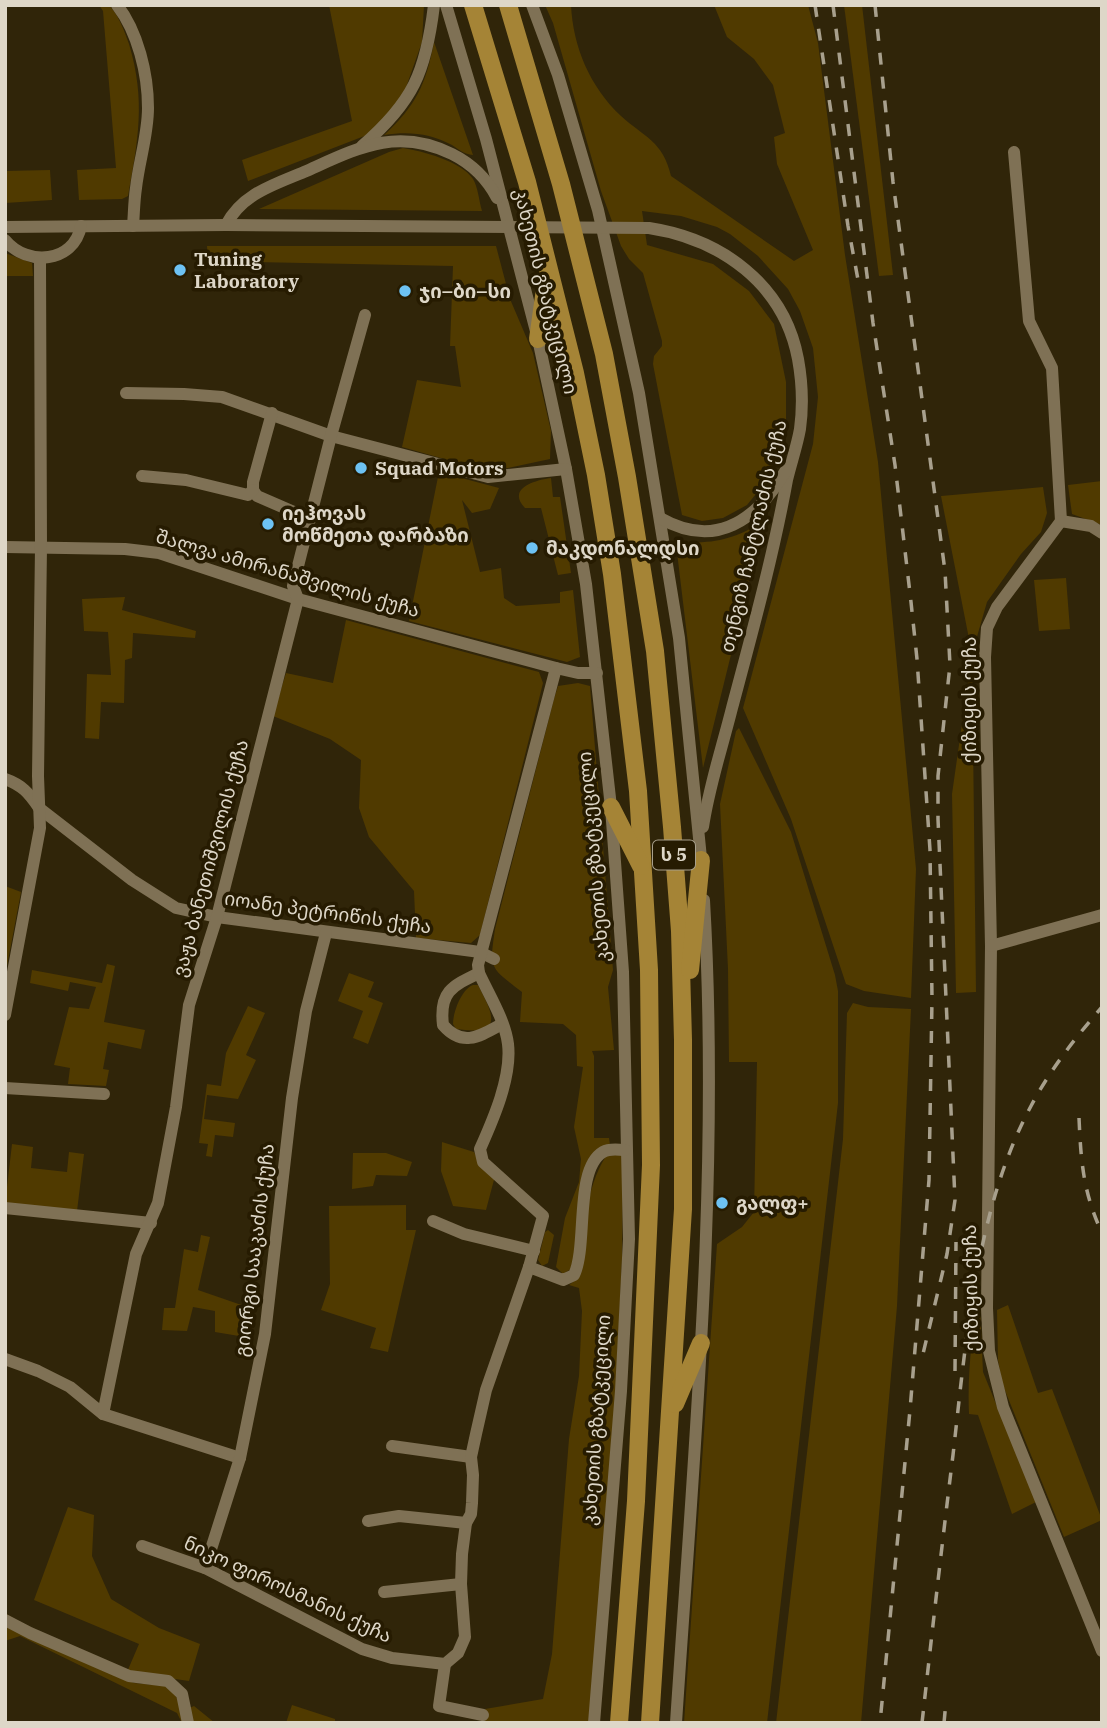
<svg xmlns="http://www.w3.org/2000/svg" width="1107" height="1728" font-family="'IBM Plex Serif','Noto Sans Georgian',serif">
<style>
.green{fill:#503a00}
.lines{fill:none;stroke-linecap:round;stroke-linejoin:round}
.minor{stroke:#7f7155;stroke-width:12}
.highway{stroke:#a58436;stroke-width:18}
.rail{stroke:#a8a08d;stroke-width:3.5;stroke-dasharray:12 12;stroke-linecap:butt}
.poi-dot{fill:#6dc2f3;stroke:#261b01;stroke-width:2.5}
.labels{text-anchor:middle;stroke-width:7;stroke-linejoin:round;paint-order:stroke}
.shield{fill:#261b01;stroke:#a79f8c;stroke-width:2}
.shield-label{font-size:18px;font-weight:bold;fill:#ded7c8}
.poi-label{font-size:19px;font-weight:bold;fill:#ded7c8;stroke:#261b01;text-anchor:start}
.street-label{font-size:19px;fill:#ded7c8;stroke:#261b01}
</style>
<rect width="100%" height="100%" fill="#302509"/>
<g class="green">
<path d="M99,5h10c10,11 15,25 20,39 17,57 9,96 -1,152l-6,3 -43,1 -2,-30 39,-2 -13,-157z"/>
<polygon points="329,5 424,5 422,42 404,93 384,120 367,135 248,181 242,160 352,121"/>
<path d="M545,5h26c2,42 19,82 50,111 23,21 42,25 50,60l123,85 19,-11 -36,-86 -3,-27 11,-4 -12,-48 -19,-26 -27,-22 -13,-32h94l10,38 27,212 33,207 38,407 -5,129 -47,-7 -18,-7 -55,-165 -48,-111 70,-264 5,-47 -5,-49 -13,-37 -12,-22 -30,-33 -28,-22 -13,-7 -36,-11 -39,-5 5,34 66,19 36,27 25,33 12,58v46l-22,56 -17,21 -24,13 -21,3 -20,-6 -29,-151 1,-8 8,-10v-5l-19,-68 -14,-14 -8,-13 -20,-55 -48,-168z"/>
<polygon points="844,5 862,5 893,275 879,276"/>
<path d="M434,42l39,113c-9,-1 -14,-5 -21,-10 -22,-12 -44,-14 -68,-10 32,-29 42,-51 50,-93z"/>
<path d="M403,148c19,3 58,13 70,31 5,8 6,22 9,32l-223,-2 130,-57z"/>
<polygon points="50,170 52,200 5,203 5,171"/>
<polygon points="207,246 496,246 510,299 533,353 551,431 550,459 494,471 483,470 402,447 417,380 461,387 455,346 450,346 453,266 208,261"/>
<polygon points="5,253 32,263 33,276 5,276"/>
<polygon points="439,472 499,488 490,509 472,513 462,500 480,572 501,568 504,598 516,606 560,603 560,592 573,590 580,657 567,662 409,621"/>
<path d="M551,478l2,19h7l11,76 -13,2 -17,-67h-16c-19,-20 11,-28 26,-30z"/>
<polygon points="1102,481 1102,525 1072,514 1068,485"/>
<polygon points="1043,487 1047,513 1041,532 1021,554 987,602 972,654 976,992 956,993 952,794 972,654 941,496"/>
<path d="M764,521l-61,247 -27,-224 1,-2c36,2 56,-2 87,-21z"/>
<polygon points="1066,578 1070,629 1039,631 1034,580"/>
<polygon points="125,597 122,610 196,631 195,638 133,633 132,658 125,660 124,703 101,702 99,739 85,738 87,674 111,675 108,632 84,631 82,599"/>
<polygon points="346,620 539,672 543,683 480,935 471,943 416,938 414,891 369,837 359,808 361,760 330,739 273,716 286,673 333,683"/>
<path d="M578,683l12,3 23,284 -5,17 6,63 -22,1 2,5v82h15l1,7 -18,14 -18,108 -11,7 -7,-7 9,-49 14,-36 2,-23 -7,-32 9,-60 -6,-1 -1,-31 -13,-11 -43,-2 2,-30c-32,-25 -33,-22 -27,-63l59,-230 4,-13z"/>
<polygon points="739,728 791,832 835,975 838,991 838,1103 767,1723 684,1723 717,1244 742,1227 754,1212 757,1062 729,1062 728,969 720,804 736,731"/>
<polygon points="5,886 21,892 7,966 5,965"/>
<polygon points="107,964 115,966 104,1022 145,1030 141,1049 108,1042 103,1069 109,1070 106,1086 68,1084 70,1068 54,1065 69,1007 89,1009 96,987 70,982 68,991 30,983 32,970 102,983"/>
<polygon points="349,973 374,982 368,997 383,1003 368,1044 353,1038 363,1011 338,1001"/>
<path d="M473,985h5c16,31 26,51 -22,44l-3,-5c0,-13 9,-35 20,-39z"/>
<polygon points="853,1003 868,1007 911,1009 897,1306 861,1723 776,1723 843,1139 847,1013"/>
<polygon points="248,1006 265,1013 246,1055 256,1060 238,1099 207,1095 204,1119 235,1123 233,1137 215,1135 212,1157 206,1156 208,1144 199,1143 207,1084 221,1086 226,1053"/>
<polygon points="442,1142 474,1152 480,1164 495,1176 486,1210 453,1206 441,1171"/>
<polygon points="12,1144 33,1147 31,1168 67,1172 69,1152 84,1154 77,1211 5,1204"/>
<polygon points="353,1153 386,1153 412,1162 407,1176 376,1175 373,1186 352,1189"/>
<path d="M623,1154l-1,105 -6,129 -27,335h-105l1,-14 58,-10 9,-45 17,-215 10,-63 3,-65 -3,-23 -10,-3 8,-6c6,-41 7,-88 29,-123z"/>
<polygon points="406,1205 406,1230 416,1230 388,1352 370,1348 376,1328 321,1310 330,1284 329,1206"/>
<polygon points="548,1230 554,1235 548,1263 542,1266 538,1260 545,1232"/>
<polygon points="201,1235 210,1237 198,1290 253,1309 245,1337 215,1332 215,1311 193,1307 187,1331 162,1330 164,1308 175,1308 184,1249 198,1252"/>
<path d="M979,1286l4,86 53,130 -24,12 -34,-99 -9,-1c-2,-43 4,-85 10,-128z"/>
<polygon points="1008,1305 1038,1393 1052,1389 1102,1520 1064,1537 1002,1383 998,1360 997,1310"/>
<polygon points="68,1507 94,1515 92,1556 111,1599 159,1628 200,1644 189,1681 127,1672 139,1644 34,1600"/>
<polygon points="5,1613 72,1655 134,1683 165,1686 175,1693 182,1711 194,1706 215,1723 182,1723 177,1713 20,1636 5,1641"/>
<polygon points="292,1705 335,1719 335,1723 286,1723"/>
</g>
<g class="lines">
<g class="minor">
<path d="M117,5c21,27 31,69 31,103 0,27 -9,53 -12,80 -2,13 -2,26 -3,38"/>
<polyline points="446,5 486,139 538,339 566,469 586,584 611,807 623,972 629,1239 621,1391 594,1723"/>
<polyline points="532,5 558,75 598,210 639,393 679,638 702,868"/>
<path d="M362,146c51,-44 64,-74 72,-141"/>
<polyline points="1014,152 1029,321 1052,368 1061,521"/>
<path d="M226,225c16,-31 47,-40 78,-53 52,-23 92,-46 148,-18 20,10 34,23 45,44"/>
<path d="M5,227l221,-2 423,3c72,11 135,56 149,131 4,22 5,48 2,70 -3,17 -9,34 -13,51 -14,77 -35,153 -55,228 -10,40 -23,78 -29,119"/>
<path d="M5,240c22,27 69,23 76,-14"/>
<polyline points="126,393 184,394 222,397 331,436 488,477 566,469"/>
<polyline points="272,413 253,482 253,490 257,496 310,519"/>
<polyline points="142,476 186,480 248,495 253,490"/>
<path d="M660,518c56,32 97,2 126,-48"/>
<polyline points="1102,533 1091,526 1061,521 997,607 987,628 985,657 991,946 987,1308 989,1351 1003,1407 1102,1651"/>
<polyline points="5,547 125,549 159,553 298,599 556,668 578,673 597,673"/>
<path d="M5,779c17,6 24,14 34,29l93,72 44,28 41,9 263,35 14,7"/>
<polyline points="991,946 1102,915"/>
<path d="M479,973c-27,13 -40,19 -36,52 20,23 37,11 59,-1"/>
<polyline points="5,1015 40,828 38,776 41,547 40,259"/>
<polyline points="5,1088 104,1094"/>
<polyline points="5,1208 151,1223"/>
<polyline points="433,1221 464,1234 534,1251"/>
<path d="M529,1267l34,13 11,-5c14,-29 0,-106 29,-123 7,-4 15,-2 22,-2"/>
<polyline points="5,1359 38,1371 70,1387 103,1414 240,1458"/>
<polyline points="103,1414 136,1254 158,1203 176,1107 189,1005 217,917 298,599 293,586 298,566 331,436 365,315"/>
<polyline points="392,1446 471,1457"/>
<polyline points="368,1521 399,1516 466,1523"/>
<path d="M142,1546l63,22 157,81 30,9 53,6 13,-11 7,-16 -4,-53 1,-30 4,-31 5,-9 1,-11 1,-28 -2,-18 5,-23 10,-44 43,-123 14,-51 -60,-54 -3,-13c13,-29 32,-72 28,-105 -3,-24 -19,-49 -29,-71l-1,-8 78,-297"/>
<polyline points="205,1568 240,1458 265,1334 292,1098 306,1011 326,933"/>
<polyline points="384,1592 461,1584"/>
<polyline points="5,1620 30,1633 129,1676 168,1681 182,1694 188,1723"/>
<polyline points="445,1664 439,1706 483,1715"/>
<path d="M676,1723c18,-274 44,-548 28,-823"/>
</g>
<g class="highway">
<polyline points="473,5 527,182 575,373 596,475 612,574 638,791 649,970 651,1165 636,1501 619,1723"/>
<polyline points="508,5 561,184 604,354 627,477 655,651 672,827 680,931 683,1040 683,1209 650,1723"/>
<polyline points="538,339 547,275"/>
<polyline points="611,807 641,866"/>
<polyline points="690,970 701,860"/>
<polyline points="675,1404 701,1343"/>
</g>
<g class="rail">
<polyline points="815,5 848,226 859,285"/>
<polyline points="833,5 873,323 895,465 911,602 917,659 930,850 932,999 929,1180 910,1410 880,1723"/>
<polyline points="875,5 893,182 945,571 950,665 938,776 938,819 955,1200 947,1254 922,1358"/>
<path d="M1079,1118c2,44 4,74 23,115"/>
<polyline points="955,1371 956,1242"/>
<path d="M922,1723c10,-90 20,-179 31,-268 13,-114 23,-247 78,-349 19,-36 44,-68 71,-99"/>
<polyline points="944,1723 946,1701"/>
</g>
</g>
<g class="poi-dot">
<circle cx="180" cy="270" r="7"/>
<circle cx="405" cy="291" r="7"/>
<circle cx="361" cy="468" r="7"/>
<circle cx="268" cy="524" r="7"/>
<circle cx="532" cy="548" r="7"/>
<circle cx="722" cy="1203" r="7"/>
</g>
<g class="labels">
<rect class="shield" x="653" y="840.5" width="42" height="29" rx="5"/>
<g class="shield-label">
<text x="674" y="861">ს 5</text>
</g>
<g class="poi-label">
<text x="194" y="266">Tuning<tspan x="194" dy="22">Laboratory</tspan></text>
<text x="419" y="298">ჯი–ბი–სი</text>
<text x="375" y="475">Squad Motors</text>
<text x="282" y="520">იეჰოვას<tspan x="282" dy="22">მოწმეთა დარბაზი</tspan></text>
<text x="546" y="555">მაკდონალდსი</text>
<text x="736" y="1210">გალფ+</text>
</g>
<g class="street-label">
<text transform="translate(546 291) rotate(76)" y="7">კახეთის გზატკეცილი</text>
<text transform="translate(753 536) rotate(-77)" y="7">თენგიზ ჩანტლაძის ქუჩა</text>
<text transform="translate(288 573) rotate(16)" y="7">შალვა ამირანაშვილის ქუჩა</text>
<text transform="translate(969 700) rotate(-90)" y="7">ქიზიყის ქუჩა</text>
<text transform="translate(593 857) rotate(-95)" y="7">კახეთის გზატკეცილი</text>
<text transform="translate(210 858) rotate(-75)" y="7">ვაჟა ბანეთიშვილის ქუჩა</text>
<text transform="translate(328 912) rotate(8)" y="7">იოანე პეტრიწის ქუჩა</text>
<text transform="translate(254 1250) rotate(-83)" y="7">გიორგი სააკაძის ქუჩა</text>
<text transform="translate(970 1288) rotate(-91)" y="7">ქიზიყის ქუჩა</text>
<text transform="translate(596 1420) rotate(-86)" y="7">კახეთის გზატკეცილი</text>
<text transform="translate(288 1589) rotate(25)" y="7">ნიკო ფიროსმანის ქუჩა</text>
</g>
</g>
<rect width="1107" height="1728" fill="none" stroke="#ded7c8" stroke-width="14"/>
</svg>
